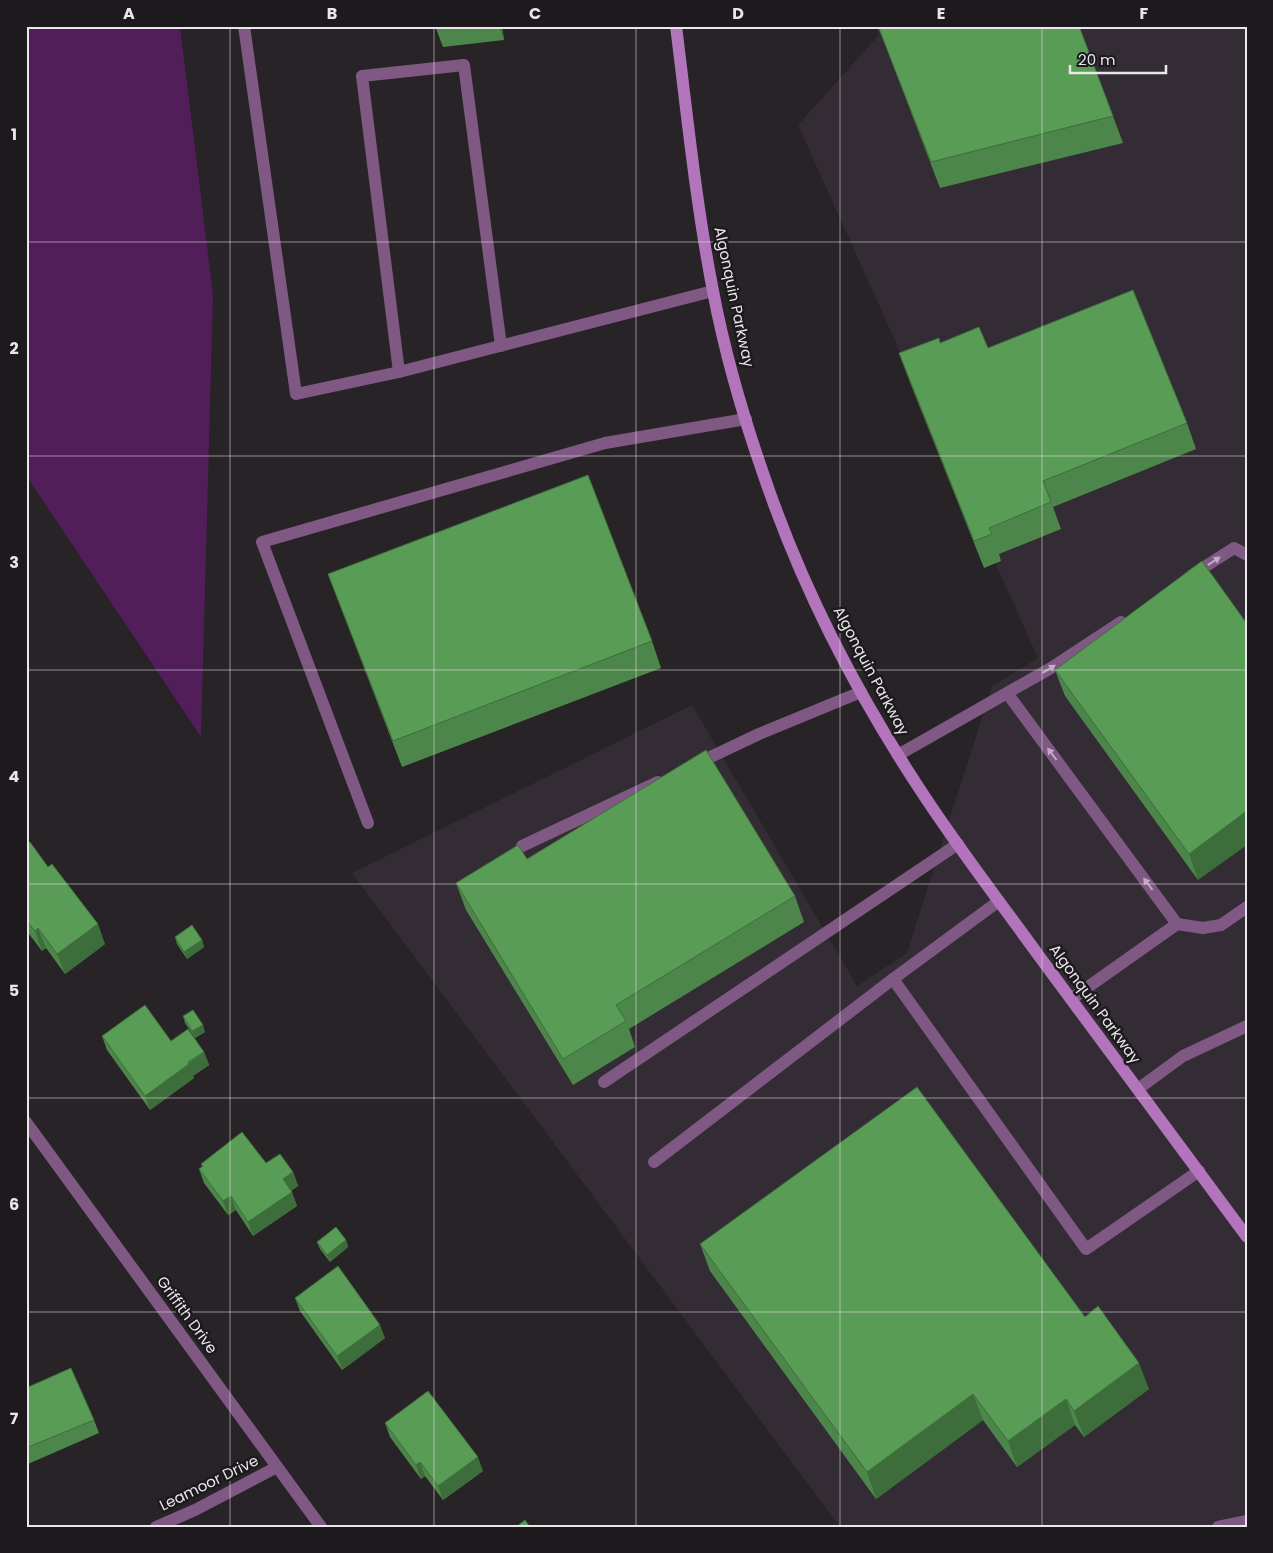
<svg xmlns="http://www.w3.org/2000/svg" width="1273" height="1553" font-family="Poppins,sans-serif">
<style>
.built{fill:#342c35}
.green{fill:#511e5a}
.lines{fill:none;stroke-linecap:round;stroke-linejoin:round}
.lane{stroke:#7f5884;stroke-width:12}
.street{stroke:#7f5884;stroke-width:12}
.secondary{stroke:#b274bb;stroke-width:12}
.wall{fill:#4d864a}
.shaded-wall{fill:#3e6d3c}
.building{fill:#599c56;stroke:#3e6d3c}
.oneway{fill:#bfaec1}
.grid{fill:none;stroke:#eae7ea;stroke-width:1;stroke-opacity:0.55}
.labels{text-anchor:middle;stroke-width:5;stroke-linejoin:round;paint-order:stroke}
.street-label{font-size:15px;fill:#eae7ea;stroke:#1d1a1e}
.neatline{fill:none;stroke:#eae7ea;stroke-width:2}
.grid-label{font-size:16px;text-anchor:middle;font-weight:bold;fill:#eae7ea}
</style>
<rect width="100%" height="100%" fill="#272327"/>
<polygon class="built" points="876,26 1247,26 1247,1527 840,1527 352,873 692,705 857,986 907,953 992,686 1038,658 798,125 879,35"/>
<polygon class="green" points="26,26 180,26 213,295 201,737 26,475"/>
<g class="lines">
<g class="lane">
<polyline points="244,26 296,394 399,372 713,291"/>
<polyline points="399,372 362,76 464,65 501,346"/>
<polyline points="1192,575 1234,548 1247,555"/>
<polyline points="1007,693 1177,924"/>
<polyline points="898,755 1051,668 1121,622"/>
<polyline points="696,764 759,734 861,692"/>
<polyline points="368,823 262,542 605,443 746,419"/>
<polyline points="522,846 658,782"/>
<polyline points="999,901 893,979 1086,1249 1199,1171"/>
<polyline points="1071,999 1177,924 1203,928 1221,925 1247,907"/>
<polyline points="604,1082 958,844"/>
<polyline points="1138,1089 1183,1056 1247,1026"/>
<polyline points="654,1162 893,979"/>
<polyline points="1218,1527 1247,1521"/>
</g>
<g class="street">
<polyline points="26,1122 321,1527"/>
<polyline points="156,1527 195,1510 277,1467"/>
</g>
<path class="secondary" d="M676,26c11,88 20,178 37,265 12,63 30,125 51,185 38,112 94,220 159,318 36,55 77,108 116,162 69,94 139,187 208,281"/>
</g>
<g class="wall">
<polygon points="327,26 349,26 328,29"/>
<polygon points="435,26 502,26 504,40 443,47"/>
<polygon points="878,26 1079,26 1123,143 940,188"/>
<polygon points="940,343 988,348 1187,423 1196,449 1053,507 1061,529 999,554 1001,561 984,568 909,380 899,353"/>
<polygon points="1202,561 1198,880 1065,696 1055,670"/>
<polygon points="328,574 652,641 661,668 402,767"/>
<polygon points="26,845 105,944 65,974 46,948 42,951 26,930"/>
<polygon points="527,859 795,896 804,922 629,1029 635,1047 573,1085 466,910 456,883"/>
<polygon points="175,937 202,940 204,947 187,959 177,944"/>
<polygon points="183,1016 205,1032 195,1038 185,1023"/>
<polygon points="102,1036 171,1041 204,1052 209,1065 193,1076 194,1078 150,1110 107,1050"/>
<polygon points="266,1163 293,1172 298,1186 291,1191 297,1206 253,1236 236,1210 228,1215 204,1183 199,1169 202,1167 201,1164"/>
<polygon points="346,1240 348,1247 330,1262 320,1249 317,1242"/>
<polygon points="700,1244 1085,1317 1149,1389 1084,1437 1075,1425 1017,1467 983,1420 876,1499 710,1271"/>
<polygon points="295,1298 385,1338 342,1370 300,1311"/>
<polygon points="26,1388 94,1420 99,1433 28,1464 26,1460"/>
<polygon points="385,1423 483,1471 443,1500 425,1476 421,1479 390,1437"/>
</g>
<g class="shaded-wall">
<polygon points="499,26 502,26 504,40"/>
<polygon points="1247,811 1247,845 1198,880 1189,854"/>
<polygon points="98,924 105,944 65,974 57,954"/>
<polygon points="38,928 46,948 42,951 35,931"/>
<polygon points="202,940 204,947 187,959 184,952"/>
<polygon points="203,1025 205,1032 195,1038 192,1031"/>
<polygon points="204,1052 209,1065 193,1076 194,1078 150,1110 145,1096"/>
<polygon points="293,1172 298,1186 288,1192 283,1179"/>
<polygon points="292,1192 297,1206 253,1236 248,1222"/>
<polygon points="231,1196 236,1210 228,1215 223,1201"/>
<polygon points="346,1240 348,1247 330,1262 327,1255"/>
<polygon points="380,1325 385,1338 342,1370 337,1356"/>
<polygon points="1139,1363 1149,1389 1084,1437 1074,1411"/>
<polygon points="973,1394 983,1420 876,1499 867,1472"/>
<polygon points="1066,1399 1075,1425 1017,1467 1008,1441"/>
<polygon points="478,1457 483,1471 443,1500 438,1486"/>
<polygon points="420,1462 425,1476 421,1479 416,1465"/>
</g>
<g class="building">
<polygon points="878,26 1079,26 1113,116 931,162"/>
<polygon points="1133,290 1187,423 1043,481 1051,502 989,528 992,534 974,541 899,353 939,338 940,343 979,327 988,348"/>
<polygon points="588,475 652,641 393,741 328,574"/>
<polygon points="1202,561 1245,621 1247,629 1247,811 1189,854 1055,670"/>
<polygon points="706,750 795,896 616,1005 626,1021 563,1059 456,883 518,845 527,859"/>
<polygon points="30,842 48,867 52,864 98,924 57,954 38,928 35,931 26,920 26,845"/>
<polygon points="192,925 202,940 184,952 175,937"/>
<polygon points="145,1005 171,1041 188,1029 204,1052 188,1062 189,1064 145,1096 102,1036"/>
<polygon points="193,1010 203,1025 192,1031 183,1016"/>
<polygon points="917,1087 1085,1317 1098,1306 1139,1363 1074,1411 1066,1399 1008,1441 973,1394 867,1472 700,1244"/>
<polygon points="242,1132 266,1163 280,1154 293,1172 283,1179 292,1192 248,1222 231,1196 223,1201 199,1169 203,1166 201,1164"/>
<polygon points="336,1227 346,1240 327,1255 317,1242"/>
<polygon points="338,1266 380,1325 337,1356 295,1298"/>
<polygon points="71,1368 94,1420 26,1448 26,1388"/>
<polygon points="428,1391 478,1457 438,1486 420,1462 416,1465 385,1423"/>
<polygon points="525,1520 530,1527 516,1527"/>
</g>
<defs><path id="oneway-solid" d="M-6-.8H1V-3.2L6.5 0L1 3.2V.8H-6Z" transform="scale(1.25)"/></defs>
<g class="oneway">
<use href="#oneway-solid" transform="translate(1214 561) rotate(-33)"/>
<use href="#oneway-solid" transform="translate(1049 669) rotate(-31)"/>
<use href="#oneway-solid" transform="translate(1052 754) rotate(-127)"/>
<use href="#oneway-solid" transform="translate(1148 884) rotate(-127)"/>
</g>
<path class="grid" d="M230,26v1501M434,26v1501M636,26v1501M840,26v1501M1042,26v1501M26,242h1221M26,456h1221M26,670h1221M26,884h1221M26,1098h1221M26,1312h1221"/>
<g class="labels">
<g class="street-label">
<text transform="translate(734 297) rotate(78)" y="5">Algonquin Parkway</text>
<text transform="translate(871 671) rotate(62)" y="5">Algonquin Parkway</text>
<text transform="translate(1095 1004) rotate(54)" y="5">Algonquin Parkway</text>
<text transform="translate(187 1315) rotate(54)" y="5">Griffith Drive</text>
<text transform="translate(209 1483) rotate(-26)" y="5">Leamoor Drive</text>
</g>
</g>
<rect width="1273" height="1553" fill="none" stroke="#1d1a1e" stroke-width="55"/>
<path d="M1070 65v8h96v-8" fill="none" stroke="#eae7ea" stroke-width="2.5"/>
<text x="1078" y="65" font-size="15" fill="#eae7ea" stroke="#1d1a1e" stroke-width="4" paint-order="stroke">20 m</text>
<rect x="28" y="28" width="1218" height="1498" class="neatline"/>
<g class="grid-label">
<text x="129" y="19">A</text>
<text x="332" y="19">B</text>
<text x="535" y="19">C</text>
<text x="738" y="19">D</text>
<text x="941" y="19">E</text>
<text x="1144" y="19">F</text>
<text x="14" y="140">1</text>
<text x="14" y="354">2</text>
<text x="14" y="568">3</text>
<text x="14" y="782">4</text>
<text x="14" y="996">5</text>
<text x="14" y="1210">6</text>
<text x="14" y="1424">7</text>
</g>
</svg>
